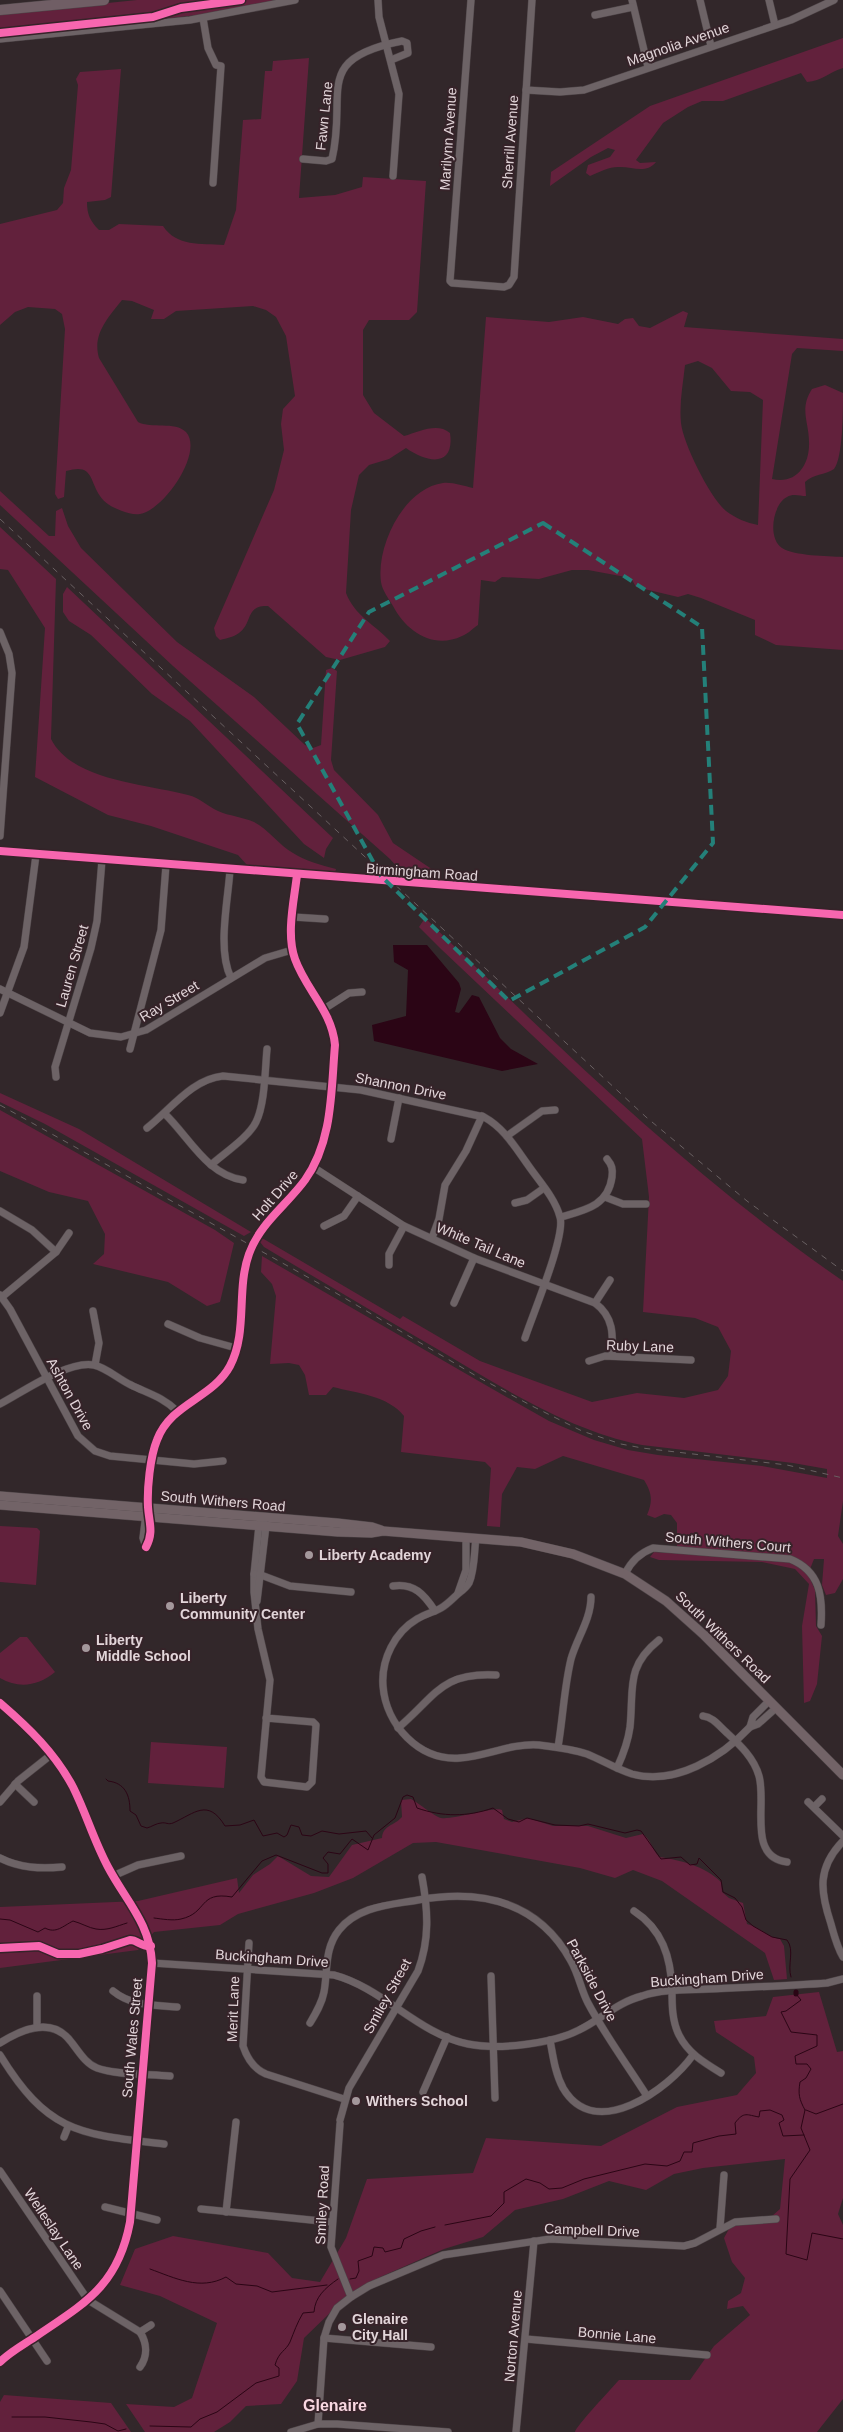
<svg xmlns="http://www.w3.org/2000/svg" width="843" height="2432" font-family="Arial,sans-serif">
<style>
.green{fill:#62213c;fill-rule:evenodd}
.water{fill:#2b0515}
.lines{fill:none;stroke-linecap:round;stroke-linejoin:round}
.stream{stroke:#2b0515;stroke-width:1}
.canal{stroke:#2b0515;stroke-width:5}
.minor-casing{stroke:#4d4447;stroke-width:8}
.major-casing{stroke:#4d4447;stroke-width:10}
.highway-casing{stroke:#4d4447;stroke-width:11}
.minor{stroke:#6d6366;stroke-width:7}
.major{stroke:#726367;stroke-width:9}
.highway{stroke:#705e65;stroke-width:10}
.rail{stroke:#696062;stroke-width:1;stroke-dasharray:6 6;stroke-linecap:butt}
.cycleway-casing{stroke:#362329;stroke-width:11}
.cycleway{stroke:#f766af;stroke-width:8}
.marked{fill:none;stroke:#248079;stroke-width:4;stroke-dasharray:10 6;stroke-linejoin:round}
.poi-dot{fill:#a4989c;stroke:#362329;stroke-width:2}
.labels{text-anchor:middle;stroke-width:4;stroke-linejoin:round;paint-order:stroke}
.street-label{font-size:14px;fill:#e2d5d9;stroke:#362329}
.poi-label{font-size:14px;font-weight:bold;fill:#e2d5d9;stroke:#362329;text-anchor:start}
.quarter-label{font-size:16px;font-weight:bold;fill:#f9d7e1;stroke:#362329}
</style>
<rect width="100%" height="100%" fill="#32272a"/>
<g class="green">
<polygon points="137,0 282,0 217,13 0,36 0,14"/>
<path d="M843,38v30c-14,4 -21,13 -36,14l-6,-9 -78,28h-21l-14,6 -25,16 -27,37 4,3 16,-1c-11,13 -24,4 -38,5 -9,0 -19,5 -28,9l-4,-3 2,-8 22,-8 5,-7 -7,-2 -17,9 -41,29 1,-14 99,-66z"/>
<path d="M309,58l-10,140 36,-3 27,-8 1,-10 63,4 -9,131 -8,8h-40l-6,10v65l11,18 30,23c15,-4 33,-14 46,-3 5,35 -23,30 -44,15l-17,11 -20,6 -10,10 -8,35 -5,83c9,23 28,31 44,48l-5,6 -45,13 -14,-3 -58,-51c-23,-1 -15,17 -29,27 -5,4 -12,5 -19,7l-4,-4 -2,-8 60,-138 10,-40 -3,-26 2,-15 12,-13 -9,-60 -10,-19 -10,-7 -13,-4 -77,5 -12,8h-13l3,-9 -22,-9 -10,-1c-14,18 -30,34 -23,58l39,64c13,7 37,-1 48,10 18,20 -22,78 -46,82 -6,1 -12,-1 -18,-3 -8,-3 -17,-7 -22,-15 -11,-17 -7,-33 -34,-25l-2,26 -6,2 -3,-5 10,-165 -3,-15 -7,-5 -27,-2 -13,5 -15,13v-101l57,-14 6,-7 1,-15 7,-18 7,-85 -2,-6 4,-7 41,-3 -10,128 -6,3 -18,2c0,12 3,19 12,28h10l10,-6 44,2c14,21 37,17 61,19l12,-35 7,-90 18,-1 4,-48h7l1,-10z"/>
<path d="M683,311l5,2 -4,14 159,12v12l-46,-3 -5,6 -20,125c24,6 38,-14 37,-37 0,-20 -10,-33 3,-53l13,-4 18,8c0,18 0,65 -9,76 -9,6 -21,5 -29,13l1,14c-6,0 -13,-3 -19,1 -14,7 -20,41 -5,51 13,8 45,8 61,9v93l-67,-5 -21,-10v-15l-54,-22 -13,-4 -10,3 -42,-10 -5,-9 -43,-8h-16l-33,9 -37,-2 -7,5 -14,-2 -3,45c-5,3 -10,9 -16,11 -29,14 -56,-5 -69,-30 -4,-7 -11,-16 -12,-24 -5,-36 23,-94 62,-99 10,-1 20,3 30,5l13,-171 63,5 34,-5 35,7 7,-5 8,-1 6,8 11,2zM698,361l14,7 19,23 19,1 13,8 -5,125c-11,-2 -23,-7 -32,-14 -16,-13 -43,-68 -45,-88 -2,-19 2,-39 4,-58z"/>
<polygon points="0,491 49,536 55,536 56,511 62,508 68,526 81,548 177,642 254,697 305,745 313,748 321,745 326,670 332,668 337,671 331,760 334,770 378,815 393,843 439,874 440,882 408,879 390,859 173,666 0,505"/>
<path d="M0,527l56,52 -5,160c21,42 96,45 137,56 12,3 19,11 30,16 11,5 25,6 36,11 15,8 25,23 39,31 12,8 28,12 43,16l-1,4 -88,-8 -9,-10 -87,-29 -43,-11 -73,-38 10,-149 -37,-58 -8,-1z"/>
<polygon points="67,587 333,838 326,849 324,858 304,844 190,721 152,694 91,635 69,621 63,612 63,594"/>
<path d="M425,918c133,128 265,258 418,363v220l-5,35 5,8v35l-8,14 -9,2 -4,-10 2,-26h-10l-6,15 7,16 1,36 6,10 -5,48 -7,17 -6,2 -2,-77 7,-42 -14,-15 -33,-7 -103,-2 -9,-3 4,-5 23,1v-30l-6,-8 -7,-1 -9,4 -8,-3c6,-14 5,-22 -3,-35l-81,-24 -28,13 -18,-2 -15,27 -2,33 -13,-1 4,-58 -6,-6 -84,-10 3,-36c-15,-20 -48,-23 -71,-29l-7,8h-17l-4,-20 -6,-10 -10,-2 -19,1 6,-68 -4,-12 -11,-12 1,-16 227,131 60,34 45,19 34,10 30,5 104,11 65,12v-9l-34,-6 -151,-18c-71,-14 -136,-55 -198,-92 -60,-35 -120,-70 -180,-106l-4,-5 2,-4 138,81 3,-3 77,45 112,41 45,-9 47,5 34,-8 10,-14 3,-25 -13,-24 -23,-9 -52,-6 6,-115 -7,-58 -201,-190 -22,-22z"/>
<polygon points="0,1093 79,1129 251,1232 244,1236 45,1124 0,1102"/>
<polygon points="0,1110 215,1230 234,1243 220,1302 207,1306 168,1282 93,1264 104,1254 105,1234 88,1201 49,1192 0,1171"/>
<polygon points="0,1526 37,1528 40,1531 36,1585 0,1582"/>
<path d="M20,1637h7l28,35c-17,14 -36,17 -55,6v-25z"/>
<polygon points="151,1742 227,1747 224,1788 148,1783"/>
<path d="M411,1799c6,3 26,19 30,19 14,2 54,-12 61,-8l2,9 8,3 16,-4 25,8h35l38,12 17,-4c8,6 9,15 16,23 21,3 46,9 62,25l1,10 7,6 14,5 4,21c13,3 20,13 33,15l4,7 3,33 -13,1 -9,-27 -103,-72 -29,-11 -18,8 -35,-10 -144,-26 -23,1 -60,35 -39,15 -76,21 -18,11 -66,7 -16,18 -138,18v-61l138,-6 99,-23 2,15 14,-18 17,-11 8,-8 33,20 18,1 23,-32 30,-7c1,-13 12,-12 20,-21l-1,-17z"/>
<path d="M819,1992l18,60 6,-1v147l-5,16 5,11v174l-26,33h-242c1,-6 37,-44 44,-52h71l24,-34 36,-31 -7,-9 -16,3 1,-8 13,-8 4,-15 -13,-16 -8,-24 6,-11 12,-4h22l16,-14 5,-50 -82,9 -29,6 -28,16 -37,-9 -46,18 -48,11 -32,27 -39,12 -66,29 -45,32 -29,28 -7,43 -16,23 -35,2 -16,16 -16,10h-69l-19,-28 48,3 18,-9 25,-75 -57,-27 -40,-11 15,-36 38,-13 95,17 24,25 28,4 26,-44 21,-59 106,-6 13,-35 115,8 76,-39 60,-12 19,-22 -2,-16 -38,-25 -2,-11 52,-5 7,-19z"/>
<polygon points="4,2395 111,2403 131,2432 0,2432 0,2402"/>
</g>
<polygon class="water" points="393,945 427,945 459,983 461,989 455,1012 459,1013 472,995 479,997 500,1038 511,1049 538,1064 502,1071 374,1041 372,1025 406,1016 408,970 394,962"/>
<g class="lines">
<g class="stream">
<path d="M106,1779l2,2c17,2 22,14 22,30l6,4 5,11 6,2c4,-1 10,-5 14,-5 5,-1 7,2 12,0 22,-10 35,-25 52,3l15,-1 14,-5 9,16 14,-3 7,4 3,-2 4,-10 8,2 3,8 9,1 11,-5 17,3 27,-3 6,7"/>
<path d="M154,1918c8,1 19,3 27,1 27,-6 17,-28 51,-22l30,-36 14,-6 46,18h6v-9l-5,-6 5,-6 12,2 12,-15 16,11 6,-15 21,-17 8,-21 4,-2 6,2 4,11c26,9 50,9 76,0l15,11 11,3 8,-4 28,7 24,1 9,-2 37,9 12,-3 4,1 20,28 20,-2 9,8 7,-1 2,-6 22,22 2,12 12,6 7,9 4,13 7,6 19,11 15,3c8,10 0,25 4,37"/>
<path d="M0,1919l10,1 28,12 7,-4c11,6 18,-2 28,-7 8,2 16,7 23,8 11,2 21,-3 31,-6"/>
<path d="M796,1994l5,6 -15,11 -5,1 10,20 26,3v11l-22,10 1,8h11l4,5 -5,9 -6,4c-2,12 -1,17 5,28"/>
<polyline points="805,2110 801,2128 810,2150 790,2179 786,2254 807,2260 812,2233 843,2239"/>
<polyline points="806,2110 816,2114 843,2104"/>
<path d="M445,2225l46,-9 13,-13v-11l22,-13 14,4 9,6 13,-1 22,-9 61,-15 22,2 13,-5 4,-9h8l1,-9 26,-7 17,-2 -1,-11c9,-12 12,-8 24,-6l1,-6 10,-1 12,5 2,5 -5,3 4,13 21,-1"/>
<path d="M150,2269c25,9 50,22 76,8l10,7 21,2 15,6 55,-7"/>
<polyline points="350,2279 356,2278 359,2271 358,2261 372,2256 374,2247 383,2248 385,2252 401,2248 404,2239 421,2231 435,2227"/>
<polyline points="12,2417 45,2417 91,2422 105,2424 118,2431 126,2429"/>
<path d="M150,2426l41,1 9,-8 17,-7 39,-29 23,-7v-8l-4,-3c4,-14 11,-14 15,-23 4,-10 7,-19 13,-29l11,-1c1,-15 11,-24 24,-33"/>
</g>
<polyline class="canal" points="796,1992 796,1994"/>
<defs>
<g id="minor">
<polyline points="378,0 379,17 399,94 393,176"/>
<polyline points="471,0 450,281 452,283 504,287 509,285 514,277 532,0"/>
<polyline points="632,0 648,67"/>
<polyline points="700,0 711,46"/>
<polyline points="769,0 775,25"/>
<polyline points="595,15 633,7"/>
<polyline points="203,18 208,48 216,65 221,66 213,183"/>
<polyline points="0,39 190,20 295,0"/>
<polyline points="526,90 560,92 584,90 791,20 834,0"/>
<path d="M303,159l23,2 6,-2c16,-67 -21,-100 70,-118l5,2 1,10 -17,7"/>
<polyline points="0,632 9,654 12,673 0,836"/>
<polyline points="0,851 843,915"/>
<path d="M230,870c-2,31 -13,80 1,108"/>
<polyline points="293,917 325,919"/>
<polyline points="0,989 90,1033 121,1037 146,1030 265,958 292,950"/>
<polyline points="324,1009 349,993 362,992"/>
<polyline points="0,1013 24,947 36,855"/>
<polyline points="130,1049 161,930 166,865"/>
<polyline points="56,1077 55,1067 91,948 97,921 102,860"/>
<path d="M165,1114c24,23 42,61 78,66"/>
<path d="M147,1128c23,-18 45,-49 76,-52l138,14 123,27c20,11 31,30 44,48 11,16 27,33 32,52 6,19 -28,99 -35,121"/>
<polyline points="507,1136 542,1111 555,1110"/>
<polyline points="391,1139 399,1098"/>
<path d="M211,1165c12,-11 38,-28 45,-43 9,-18 9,-52 11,-73"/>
<path d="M313,1167l91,59 70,32 121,45c19,14 18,32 17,53"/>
<polyline points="605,1197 623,1204 646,1204"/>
<polyline points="515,1203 527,1200 544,1188"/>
<polyline points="0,1211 32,1230 56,1252"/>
<path d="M561,1217c24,-7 47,-11 51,-40 1,-8 0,-12 -5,-18"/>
<polyline points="324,1226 344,1216 358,1196"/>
<polyline points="432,1238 439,1219 445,1185 466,1151 482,1116"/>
<polyline points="389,1265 389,1254 404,1226"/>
<polyline points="0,1295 10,1309 78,1436 95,1451 110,1456 194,1464 223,1461"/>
<polyline points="2,1297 56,1252 69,1233"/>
<polyline points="454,1303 474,1258"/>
<polyline points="595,1303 610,1280"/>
<polyline points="93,1311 99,1343 95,1365"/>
<polyline points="168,1324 200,1338 236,1348"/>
<polyline points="589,1361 605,1356 691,1360"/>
<path d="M0,1404c23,-12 68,-44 94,-39 13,3 24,14 37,20 16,8 32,12 46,26"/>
<polyline points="146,1513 143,1538 146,1547"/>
<polyline points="262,1522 259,1525 254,1574 254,1592 258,1629 270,1680 261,1777 264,1782 307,1787 312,1782 316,1725 313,1722 266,1718"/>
<path d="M476,1538c-2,14 -1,31 -7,45 -3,5 -6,7 -10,10 -6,5 -11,11 -18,15 -7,4 -16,6 -24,11 -22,13 -36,40 -34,67 3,39 36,75 77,72 27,-2 51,-15 79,-13 16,2 33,4 48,9 15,6 29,15 45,20 43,12 90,-17 118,-47"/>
<path d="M146,1547c8,-15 3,-24 2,-40 -1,-18 2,-50 9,-67 14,-37 55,-41 73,-74 18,-34 6,-76 19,-112 11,-31 37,-48 56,-74 28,-39 26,-90 30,-135 -3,-34 -29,-55 -40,-86 -9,-25 -1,-58 2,-84"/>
<polyline points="254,1574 261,1575 290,1586 351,1592"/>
<path d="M625,1574c6,-13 15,-21 28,-26l137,11c30,12 33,37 31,66"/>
<path d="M393,1586c21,-3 31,8 42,25"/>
<polyline points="458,1593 466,1570 466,1537"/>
<polyline points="257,1601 266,1526 264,1523"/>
<polyline points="769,1701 753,1717 750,1727 758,1724 776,1708"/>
<path d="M0,1703c29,25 55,50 73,84 13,26 21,54 35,80 18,34 42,56 44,96l-22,259c-12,64 -45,81 -95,115 -12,8 -25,15 -35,25"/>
<path d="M703,1716c10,1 16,10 24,17 13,12 27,25 32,43 8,28 -12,81 28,86"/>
<path d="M398,1728c38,-32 43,-56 98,-53"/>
<path d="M558,1747c5,-29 6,-59 13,-88 6,-21 20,-40 20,-62"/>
<path d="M617,1768c6,-13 11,-26 13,-41 4,-38 -5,-60 29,-87"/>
<polyline points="15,1784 34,1802"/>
<polyline points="0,1802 18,1781 52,1754"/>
<polyline points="808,1802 843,1836"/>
<polyline points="814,1807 822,1799"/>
<path d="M843,1841c-26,27 -23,50 -12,83 3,11 6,23 12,33"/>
<path d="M0,1858c20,10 40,11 62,9"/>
<polyline points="113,1876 138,1865 181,1856"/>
<path d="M634,1911c28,18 37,46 38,79 0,15 0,31 7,45 9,18 24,27 42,38"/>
<path d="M249,1943l-6,103c4,12 11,23 23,28l78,25"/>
<path d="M152,1963l182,12c49,13 84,59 134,69 30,6 84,0 111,-14 21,-10 39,-28 63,-34 21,-7 45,-6 67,-7 39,-2 79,-3 118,-6l16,-4"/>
<polyline points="491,1976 495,2098"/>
<path d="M113,1991c18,15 41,14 64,16"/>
<path d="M310,2023c6,-10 12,-20 14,-31 4,-22 0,-43 15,-62 19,-24 51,-25 79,-30 63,-11 120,1 153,61 8,14 10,29 17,42 17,32 40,63 59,93"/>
<polyline points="37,2027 37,1996"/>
<path d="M550,2040c3,16 5,33 13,48 32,55 106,1 130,-33"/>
<path d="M0,2043c22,-14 53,-27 72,0 7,9 14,21 25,25 19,7 52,6 73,8"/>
<path d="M0,2055c48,78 79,79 164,89"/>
<polyline points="423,2092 447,2037"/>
<path d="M340,2120l9,-32 69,-117c12,-32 10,-61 4,-94"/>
<polyline points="340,2124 331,2247 351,2297"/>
<polyline points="64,2137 68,2127"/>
<path d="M0,2171l88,129 52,32c7,11 8,24 0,35"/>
<polyline points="105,2207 157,2220"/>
<polyline points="201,2209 331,2222"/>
<polyline points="226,2212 236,2122"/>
<polyline points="720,2228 724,2175"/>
<polyline points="0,2291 47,2361"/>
<polyline points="140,2332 151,2325"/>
<polyline points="324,2338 431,2347"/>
<polyline points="526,2339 707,2355"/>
<polyline points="318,2424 324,2338 329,2322 337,2308 351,2297 369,2286 443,2255 550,2239 684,2246 695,2243 735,2222 776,2219"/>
<polyline points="291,2432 318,2424 337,2424 448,2432"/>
<polyline points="516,2432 534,2241"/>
</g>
<g id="major">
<polyline points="0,1496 337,1523 372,1527 381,1530"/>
<polyline points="0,1505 338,1532 371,1533 383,1531 521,1542 573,1554 625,1574 666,1601 704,1635 843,1775"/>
</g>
<polyline id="highway" points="0,10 104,0"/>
</defs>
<use href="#minor" class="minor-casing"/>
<use href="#major" class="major-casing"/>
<use href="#highway" class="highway-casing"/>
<use href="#minor" class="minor"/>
<use href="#major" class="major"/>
<use href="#highway" class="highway"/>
<g class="rail">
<polyline points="0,519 646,1117 747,1201 843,1271"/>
<polyline points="0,1105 336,1293 478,1377 532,1406 582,1431 621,1444 642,1448 787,1465 843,1478"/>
</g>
<defs>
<g id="cycleway">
<polyline points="0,33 153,17 181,8 241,0"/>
<polyline points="0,851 843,915"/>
<path d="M146,1547c8,-15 3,-24 2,-40 -1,-18 2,-50 9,-67 14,-37 55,-41 73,-74 18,-34 6,-76 19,-112 11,-31 37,-48 56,-74 28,-39 26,-90 30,-135 -3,-34 -29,-55 -40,-86 -9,-25 -1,-58 2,-84"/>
<path d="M0,1703c29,25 55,50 73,84 13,26 21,54 35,80 18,34 42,56 44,96l-22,259c-12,64 -45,81 -95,115 -12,8 -25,15 -35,25"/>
<path d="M0,1948l39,-2 19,8h21l23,-5 28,-9c8,0 11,7 21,6"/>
</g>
</defs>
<use href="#cycleway" class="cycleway-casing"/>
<use href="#cycleway" class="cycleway"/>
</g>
<path class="marked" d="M543,523l159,104 11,216 -68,84 -136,74 -128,-125 -84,-152 72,-112z"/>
<g class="poi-dot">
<circle cx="309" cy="1555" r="5"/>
<circle cx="170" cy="1606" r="5"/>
<circle cx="86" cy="1648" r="5"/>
<circle cx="356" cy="2101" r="5"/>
<circle cx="342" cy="2327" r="5"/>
</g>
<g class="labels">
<g class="street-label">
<text transform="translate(678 44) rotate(-19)" y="5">Magnolia Avenue</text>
<text transform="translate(324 116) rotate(-84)" y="5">Fawn Lane</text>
<text transform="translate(448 139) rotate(-86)" y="5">Marilynn Avenue</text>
<text transform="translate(510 142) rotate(-86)" y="5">Sherrill Avenue</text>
<text transform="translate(422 872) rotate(4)" y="5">Birmingham Road</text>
<text transform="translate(72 966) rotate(-74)" y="5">Lauren Street</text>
<text transform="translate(169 1001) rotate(-31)" y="5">Ray Street</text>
<text transform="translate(401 1086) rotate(11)" y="5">Shannon Drive</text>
<text transform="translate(275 1195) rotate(-49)" y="5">Holt Drive</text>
<text transform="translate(481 1245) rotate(23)" y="5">White Tail Lane</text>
<text transform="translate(640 1346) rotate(2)" y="5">Ruby Lane</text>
<text transform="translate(70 1394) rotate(61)" y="5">Ashton Drive</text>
<text transform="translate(223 1501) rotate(5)" y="5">South Withers Road</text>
<text transform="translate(728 1542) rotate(5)" y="5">South Withers Court</text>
<text transform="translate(723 1637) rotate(44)" y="5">South Withers Road</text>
<text transform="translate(272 1958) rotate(4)" y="5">Buckingham Drive</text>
<text transform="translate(707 1978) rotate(-4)" y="5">Buckingham Drive</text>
<text transform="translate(592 1980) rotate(62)" y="5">Parkside Drive</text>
<text transform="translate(387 1996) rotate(-61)" y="5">Smiley Street</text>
<text transform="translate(233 2009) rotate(-88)" y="5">Merit Lane</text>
<text transform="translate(132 2038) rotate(-85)" y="5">South Wales Street</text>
<text transform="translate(322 2205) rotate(-87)" y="5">Smiley Road</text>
<text transform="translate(54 2229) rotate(56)" y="5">Welleslay Lane</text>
<text transform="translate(592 2230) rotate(2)" y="5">Campbell Drive</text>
<text transform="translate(617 2335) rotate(5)" y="5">Bonnie Lane</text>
<text transform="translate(513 2336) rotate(-85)" y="5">Norton Avenue</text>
</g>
<g class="poi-label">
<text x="319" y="1560">Liberty Academy</text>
<text x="180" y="1603">Liberty<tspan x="180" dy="16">Community Center</tspan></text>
<text x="96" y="1645">Liberty<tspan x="96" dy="16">Middle School</tspan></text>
<text x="366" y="2106">Withers School</text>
<text x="352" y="2324">Glenaire<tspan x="352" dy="16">City Hall</tspan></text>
</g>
<g class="quarter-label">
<text x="335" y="2411">Glenaire</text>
</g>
</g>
</svg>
